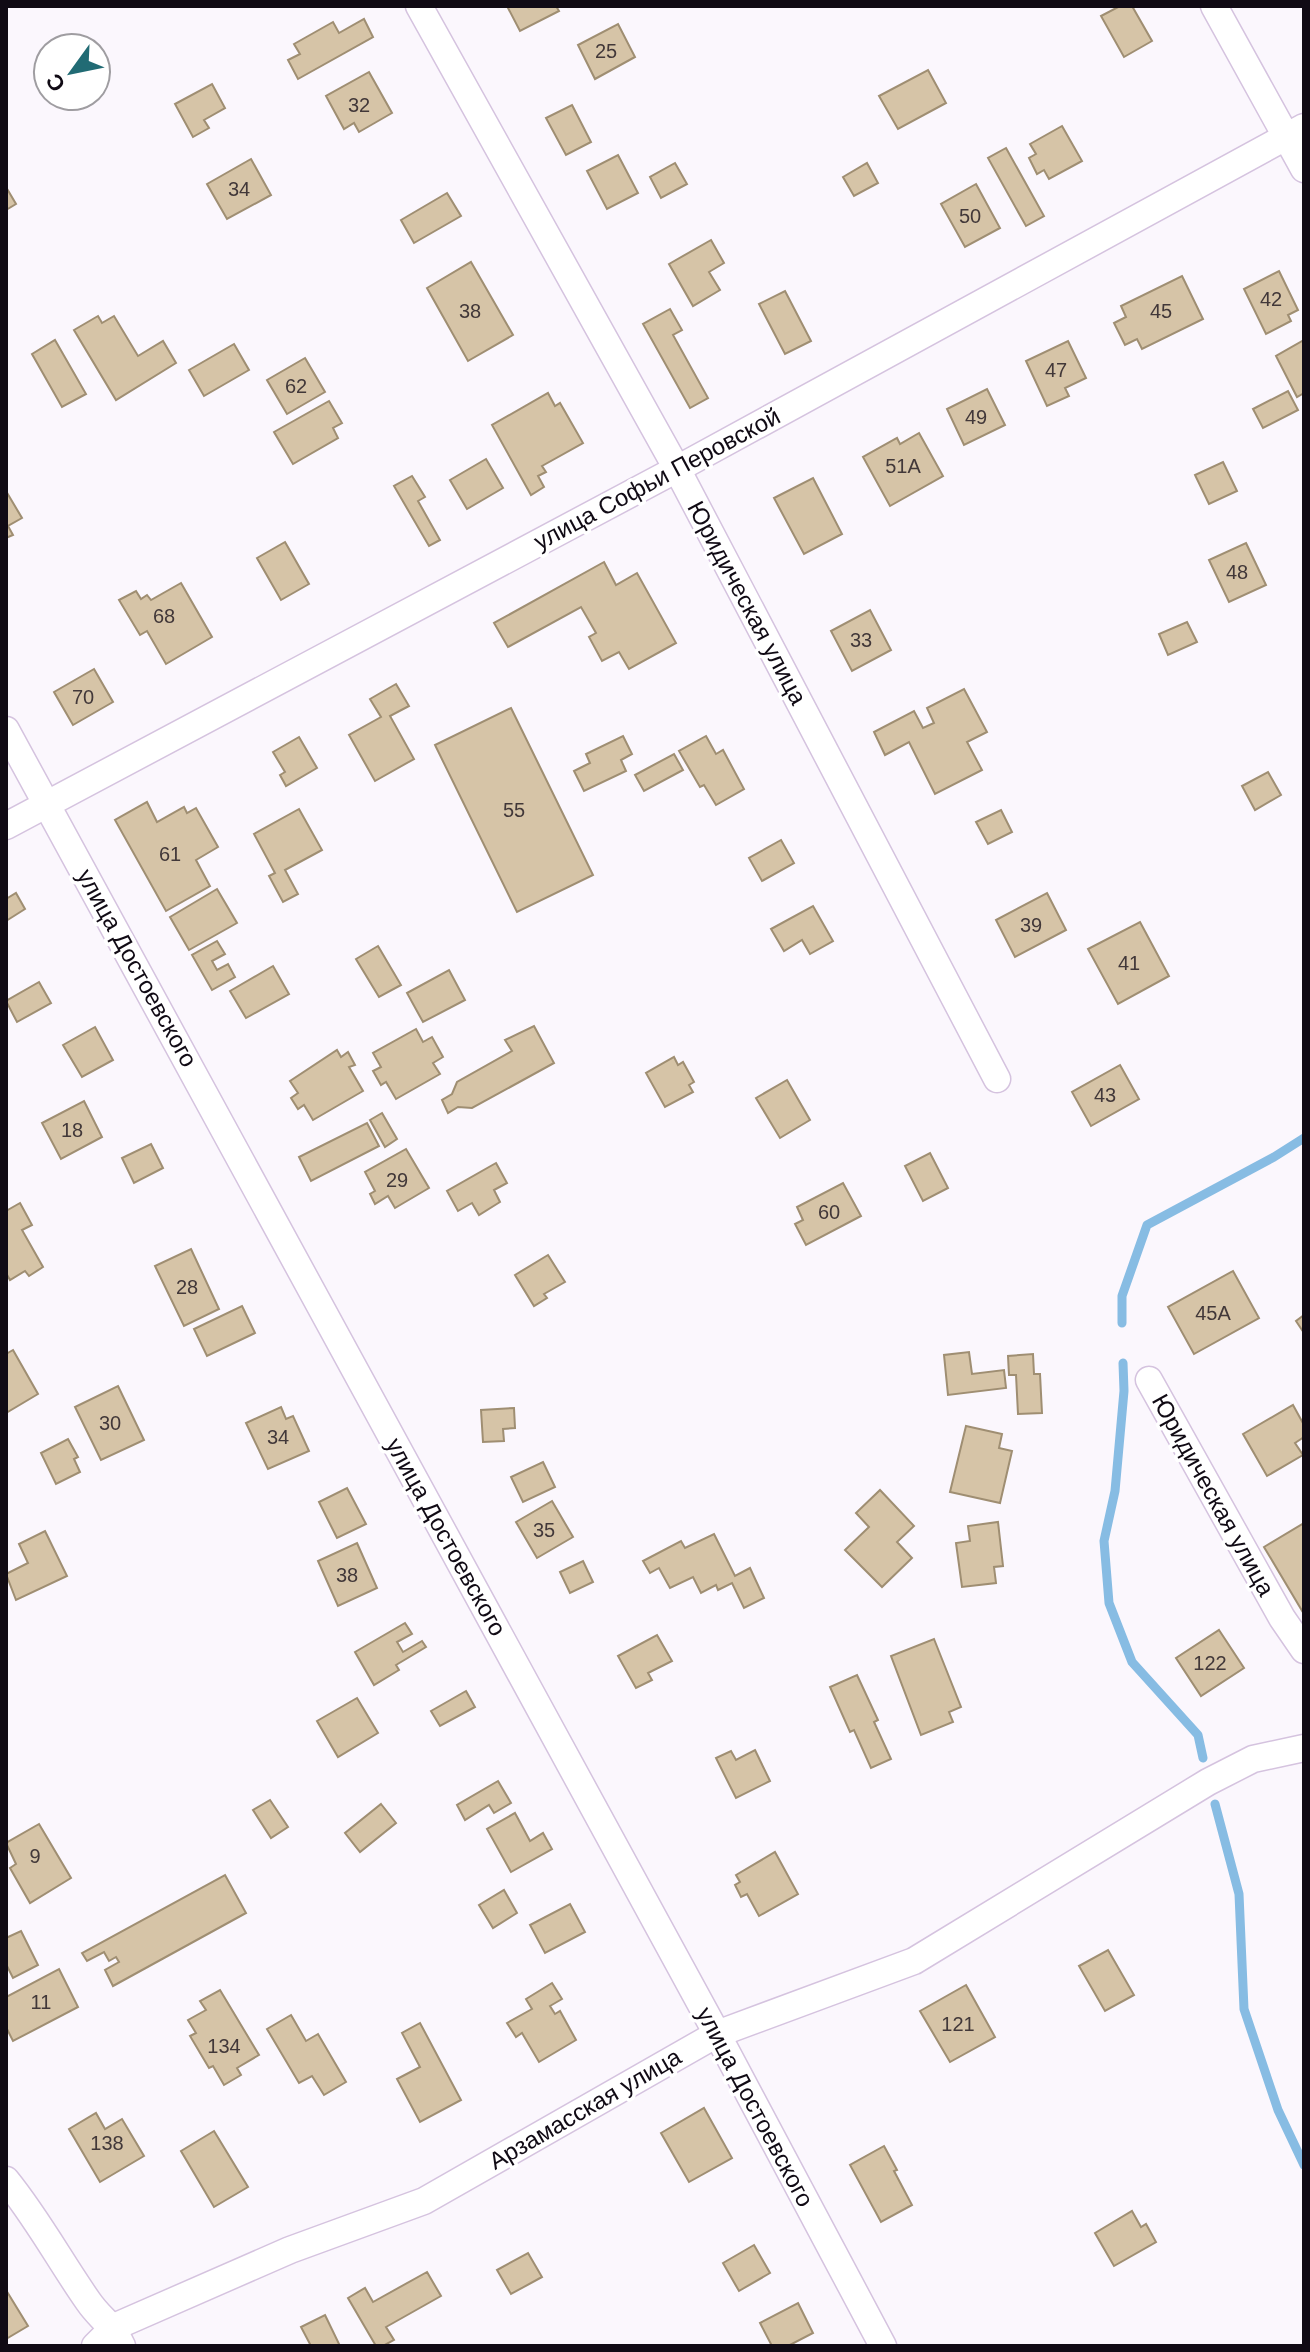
<svg xmlns="http://www.w3.org/2000/svg" width="1310" height="2352" font-family="Helvetica,sans-serif">
<style>
.lines{fill:none;stroke-linecap:round;stroke-linejoin:round}
.stream{stroke:#87bce3;stroke-width:9}
.building{fill:#d6c4a7;stroke:#9f8e72;stroke-width:2}
.street-casing{stroke:#d5c3df;stroke-width:29}
.street{stroke:#fff;stroke-width:26}
.labels{text-anchor:middle;stroke-width:7;stroke-linejoin:round;paint-order:stroke}
.number-label{font-size:20px;fill:#423839}
.street-label{font-size:24px;fill:#100a14;stroke:#fff}
</style>
<rect width="100%" height="100%" fill="#fbf7fd"/>
<g class="lines">
<g class="stream">
<polyline points="1122,1323 1122,1296 1147,1225 1274,1157 1304,1138"/>
<polyline points="1123,1363 1124,1391 1115,1491 1104,1541 1109,1603 1132,1662 1198,1735 1203,1758"/>
<polyline points="1215,1804 1239,1894 1244,2009 1278,2110 1304,2165"/>
</g>
</g>
<g class="building">
<polygon points="507,6 556,6 559,11 520,31"/>
<polygon points="1120,6 1132,6 1152,41 1124,57 1101,16"/>
<polygon points="364,19 373,37 298,79 288,60 300,54 294,44 333,22 339,33"/>
<polygon points="618,24 635,57 595,79 578,45"/>
<polygon points="928,70 946,103 898,129 879,96"/>
<polygon points="369,72 392,113 359,132 354,123 344,129 326,96"/>
<polygon points="212,84 225,108 204,120 209,128 193,137 175,104"/>
<polygon points="572,105 591,142 566,155 546,118"/>
<polygon points="1062,126 1082,161 1049,179 1044,170 1037,174 1029,158 1036,154 1030,144"/>
<polygon points="1006,148 1044,216 1026,226 988,158"/>
<polygon points="618,155 638,193 607,209 587,171"/>
<polygon points="251,159 271,195 227,219 207,184"/>
<polygon points="675,163 687,184 661,198 650,177"/>
<polygon points="867,163 878,183 854,196 843,177"/>
<polygon points="976,184 1000,228 965,247 941,204"/>
<polygon points="6,187 16,204 6,210"/>
<polygon points="447,193 461,216 414,243 401,220"/>
<polygon points="711,240 724,263 709,272 720,290 693,306 669,264"/>
<polygon points="471,262 513,335 468,361 427,288"/>
<polygon points="1279,271 1298,310 1288,315 1291,321 1266,334 1244,289"/>
<polygon points="1182,276 1203,319 1142,349 1137,339 1125,345 1114,323 1126,317 1121,306"/>
<polygon points="785,291 811,341 785,354 759,304"/>
<polygon points="670,309 682,330 673,335 708,398 690,408 643,324"/>
<polygon points="98,316 102,323 114,316 138,356 163,341 176,363 116,400 74,330"/>
<polygon points="55,340 86,394 62,407 32,354"/>
<polygon points="1304,340 1304,393 1297,397 1276,356"/>
<polygon points="1068,341 1086,378 1065,388 1069,396 1047,406 1026,361"/>
<polygon points="234,344 249,370 204,396 189,370"/>
<polygon points="305,358 325,392 287,414 267,380"/>
<polygon points="987,389 1005,425 964,445 947,409"/>
<polygon points="1288,391 1298,410 1263,428 1253,409"/>
<polygon points="548,393 555,406 560,403 583,443 542,466 546,472 538,476 544,487 531,495 492,425"/>
<polygon points="329,401 342,423 333,428 338,438 293,464 274,432"/>
<polygon points="919,433 943,476 890,506 863,457 897,438 900,444"/>
<polygon points="486,459 503,488 467,509 450,480"/>
<polygon points="1223,462 1237,491 1209,504 1195,475"/>
<polygon points="412,476 425,497 418,501 440,540 429,546 394,486"/>
<polygon points="813,478 842,534 804,554 774,498"/>
<polygon points="6,491 22,518 8,526 13,535 6,538"/>
<polygon points="285,542 309,584 281,600 257,558"/>
<polygon points="1246,543 1266,585 1229,602 1209,560"/>
<polygon points="604,562 616,585 637,573 676,643 629,669 619,652 602,661 589,637 596,633 581,607 508,647 494,623"/>
<polygon points="181,583 212,637 166,664 147,631 140,635 119,600 136,591 141,599 147,595 151,600"/>
<polygon points="870,610 891,650 852,671 831,631"/>
<polygon points="1187,622 1197,642 1168,655 1159,634"/>
<polygon points="94,669 113,702 73,725 54,692"/>
<polygon points="396,684 409,706 390,716 414,759 375,781 349,735 381,717 370,699"/>
<polygon points="964,689 987,732 967,742 982,770 935,794 909,742 885,755 874,732 914,711 923,728 934,723 927,708"/>
<polygon points="511,708 593,875 517,912 435,745"/>
<polygon points="623,736 632,754 621,760 626,771 584,791 574,771 590,763 586,754"/>
<polygon points="706,736 716,754 723,750 744,789 716,805 704,785 700,787 679,751"/>
<polygon points="299,737 317,768 286,786 280,775 285,772 273,752"/>
<polygon points="674,754 683,770 644,791 635,775"/>
<polygon points="1268,772 1281,795 1255,810 1242,786"/>
<polygon points="147,802 157,822 184,807 187,813 196,808 218,847 196,860 210,886 166,911 115,820"/>
<polygon points="299,809 322,850 285,870 298,894 283,902 269,876 275,873 254,834"/>
<polygon points="1001,810 1012,832 988,844 976,822"/>
<polygon points="781,840 794,863 762,881 749,858"/>
<polygon points="217,889 237,923 189,950 170,917"/>
<polygon points="16,893 25,909 6,921 6,899"/>
<polygon points="1047,893 1066,930 1015,957 996,920"/>
<polygon points="813,906 833,941 810,954 802,940 784,951 771,929"/>
<polygon points="1140,922 1169,976 1118,1004 1088,949"/>
<polygon points="217,941 225,954 212,961 217,970 228,964 235,977 212,990 192,955"/>
<polygon points="378,946 401,985 379,997 356,959"/>
<polygon points="273,966 289,994 246,1018 230,991"/>
<polygon points="449,970 465,1000 423,1022 407,993"/>
<polygon points="39,982 51,1003 17,1022 6,1001"/>
<polygon points="534,1026 554,1063 472,1108 458,1107 448,1113 442,1100 452,1094 457,1082 512,1051 505,1040"/>
<polygon points="95,1027 113,1060 82,1077 63,1045"/>
<polygon points="416,1029 423,1042 432,1037 443,1057 433,1063 440,1074 396,1099 386,1082 381,1085 373,1071 381,1067 373,1053"/>
<polygon points="337,1050 341,1057 348,1052 355,1065 349,1067 363,1091 313,1120 304,1105 298,1109 291,1098 298,1093 290,1081"/>
<polygon points="674,1057 678,1065 683,1062 694,1082 689,1085 693,1092 665,1107 646,1073"/>
<polygon points="1120,1065 1139,1099 1091,1126 1072,1092"/>
<polygon points="787,1080 810,1120 780,1138 756,1098"/>
<polygon points="84,1101 102,1137 61,1159 42,1123"/>
<polygon points="382,1113 397,1139 385,1147 370,1120"/>
<polygon points="367,1123 379,1146 311,1181 299,1157"/>
<polygon points="151,1144 163,1168 134,1183 122,1158"/>
<polygon points="406,1149 429,1188 395,1208 388,1196 375,1204 370,1194 375,1191 365,1172"/>
<polygon points="930,1153 948,1188 923,1201 905,1166"/>
<polygon points="496,1163 507,1183 494,1190 500,1202 479,1215 472,1203 458,1211 447,1191"/>
<polygon points="843,1183 861,1216 806,1245 795,1224 803,1220 797,1207"/>
<polygon points="20,1203 32,1225 22,1230 43,1267 29,1276 25,1271 10,1280 6,1273 6,1211"/>
<polygon points="191,1249 219,1309 184,1326 155,1266"/>
<polygon points="548,1255 565,1282 544,1294 547,1298 534,1306 515,1275"/>
<polygon points="1233,1271 1259,1318 1194,1354 1168,1307"/>
<polygon points="242,1306 255,1333 207,1356 194,1329"/>
<polygon points="1304,1315 1304,1333 1296,1321"/>
<polygon points="13,1350 38,1394 6,1413 6,1354"/>
<polygon points="969,1352 972,1374 1004,1370 1006,1388 948,1395 944,1355"/>
<polygon points="1033,1354 1034,1374 1040,1374 1042,1413 1018,1414 1016,1375 1009,1375 1008,1356"/>
<polygon points="118,1386 144,1440 101,1460 75,1407"/>
<polygon points="1293,1405 1304,1425 1304,1437 1295,1443 1303,1455 1267,1476 1243,1434"/>
<polygon points="281,1407 286,1419 293,1416 309,1451 268,1469 246,1423"/>
<polygon points="514,1408 515,1428 503,1429 504,1441 483,1442 481,1410"/>
<polygon points="966,1426 1002,1434 999,1448 1012,1451 1000,1503 950,1492"/>
<polygon points="68,1439 78,1457 74,1459 80,1472 56,1484 41,1453"/>
<polygon points="543,1462 555,1487 523,1502 511,1477"/>
<polygon points="347,1488 366,1524 337,1538 319,1502"/>
<polygon points="880,1490 914,1526 897,1542 912,1558 882,1587 845,1550 869,1527 856,1513"/>
<polygon points="552,1501 573,1537 537,1558 516,1522"/>
<polygon points="998,1522 1003,1566 994,1567 996,1583 962,1587 956,1543 970,1541 968,1526"/>
<polygon points="1304,1523 1304,1614 1264,1547"/>
<polygon points="45,1531 67,1576 16,1600 6,1574 28,1563 19,1544"/>
<polygon points="714,1534 735,1576 750,1568 764,1598 744,1608 732,1583 718,1590 716,1585 701,1593 693,1577 670,1588 659,1568 650,1573 643,1561 681,1541 685,1548"/>
<polygon points="357,1543 377,1588 338,1606 318,1561"/>
<polygon points="583,1561 593,1582 570,1593 560,1572"/>
<polygon points="405,1623 412,1634 397,1642 403,1652 422,1641 426,1647 396,1665 399,1670 374,1685 355,1652"/>
<polygon points="1219,1630 1244,1668 1201,1696 1176,1658"/>
<polygon points="657,1635 672,1661 648,1673 652,1680 636,1688 618,1656"/>
<polygon points="934,1639 961,1707 949,1712 953,1722 921,1735 891,1656"/>
<polygon points="857,1675 878,1720 874,1722 891,1759 871,1768 854,1730 850,1732 830,1687"/>
<polygon points="466,1691 475,1707 440,1726 431,1711"/>
<polygon points="357,1698 378,1733 338,1757 317,1721"/>
<polygon points="755,1750 770,1781 736,1798 716,1758 731,1751 736,1760"/>
<polygon points="498,1781 511,1803 494,1813 489,1805 465,1820 457,1805"/>
<polygon points="270,1800 288,1827 271,1838 253,1810"/>
<polygon points="381,1804 396,1823 360,1852 345,1833"/>
<polygon points="515,1813 530,1841 543,1833 552,1849 511,1872 487,1829"/>
<polygon points="39,1824 71,1878 30,1903 10,1868 16,1864 6,1843"/>
<polygon points="775,1852 798,1894 759,1916 747,1894 741,1897 735,1885 740,1882 736,1875"/>
<polygon points="225,1875 246,1913 113,1986 105,1970 119,1962 116,1957 109,1961 104,1952 87,1961 82,1953"/>
<polygon points="504,1890 517,1913 493,1928 479,1905"/>
<polygon points="570,1904 585,1932 545,1953 530,1925"/>
<polygon points="21,1931 38,1965 13,1978 6,1964 6,1938"/>
<polygon points="1108,1950 1134,1995 1105,2011 1079,1966"/>
<polygon points="59,1969 78,2007 13,2041 6,2027 6,1997"/>
<polygon points="552,1983 562,1999 550,2006 555,2014 560,2011 576,2040 539,2062 522,2033 516,2037 507,2023 532,2009 526,1999"/>
<polygon points="966,1985 995,2037 950,2062 920,2011"/>
<polygon points="220,1990 259,2055 237,2068 241,2075 224,2085 213,2066 209,2068 190,2036 196,2033 188,2020 206,2010 200,2001"/>
<polygon points="291,2015 306,2041 318,2034 346,2082 324,2095 312,2076 299,2083 267,2029"/>
<polygon points="420,2023 461,2100 420,2122 397,2079 420,2067 402,2033"/>
<polygon points="704,2108 732,2158 689,2182 661,2133"/>
<polygon points="96,2113 105,2129 122,2119 144,2156 100,2182 69,2129"/>
<polygon points="214,2131 248,2187 214,2207 181,2151"/>
<polygon points="884,2146 897,2170 894,2171 912,2205 881,2222 850,2165"/>
<polygon points="1132,2211 1141,2227 1146,2224 1156,2242 1114,2266 1095,2233"/>
<polygon points="754,2245 770,2273 739,2291 723,2263"/>
<polygon points="528,2253 542,2277 511,2294 497,2270"/>
<polygon points="427,2272 441,2296 386,2327 394,2340 383,2346 376,2346 348,2298 365,2288 373,2302"/>
<polygon points="6,2290 28,2326 6,2339"/>
<polygon points="798,2303 813,2333 788,2346 772,2346 760,2323"/>
<polygon points="325,2315 340,2346 311,2346 301,2327"/>
</g>
<g class="lines">
<defs>
<g id="street">
<polyline points="419,6 677,469 997,1079"/>
<polyline points="1214,6 1304,169"/>
<polyline points="6,730 717,2034 883,2346"/>
<polyline points="6,826 677,469 1304,127"/>
<polyline points="1149,1380 1282,1618 1304,1650"/>
<path d="M6,2180c31,38 54,81 82,121 13,19 24,22 34,45"/>
<polyline points="95,2346 114,2327 290,2250 424,2201 717,2034 914,1961 1208,1782 1253,1759 1304,1748"/>
</g>
</defs>
<use href="#street" class="street-casing"/>
<use href="#street" class="street"/>
</g>
<g class="labels">
<g class="number-label">
<text x="606" y="58">25</text>
<text x="359" y="112">32</text>
<text x="239" y="196">34</text>
<text x="970" y="223">50</text>
<text x="1271" y="306">42</text>
<text x="470" y="318">38</text>
<text x="1161" y="318">45</text>
<text x="1056" y="377">47</text>
<text x="296" y="393">62</text>
<text x="976" y="424">49</text>
<text x="903" y="473">51А</text>
<text x="1237" y="579">48</text>
<text x="164" y="623">68</text>
<text x="861" y="647">33</text>
<text x="83" y="704">70</text>
<text x="514" y="817">55</text>
<text x="170" y="861">61</text>
<text x="1031" y="932">39</text>
<text x="1129" y="970">41</text>
<text x="1105" y="1102">43</text>
<text x="72" y="1137">18</text>
<text x="397" y="1187">29</text>
<text x="829" y="1219">60</text>
<text x="187" y="1294">28</text>
<text x="1213" y="1320">45А</text>
<text x="110" y="1430">30</text>
<text x="278" y="1444">34</text>
<text x="544" y="1537">35</text>
<text x="347" y="1582">38</text>
<text x="1210" y="1670">122</text>
<text x="35" y="1863">9</text>
<text x="41" y="2009">11</text>
<text x="958" y="2031">121</text>
<text x="224" y="2053">134</text>
<text x="107" y="2150">138</text>
</g>
<g class="street-label">
<text transform="translate(657 479) rotate(-28)" y="8">улица Софьи Перовской</text>
<text transform="translate(747 603) rotate(62)" y="8">Юридическая улица</text>
<text transform="translate(137 968) rotate(61)" y="8">улица Достоевского</text>
<text transform="translate(1213 1495) rotate(61)" y="8">Юридическая улица</text>
<text transform="translate(446 1537) rotate(61)" y="8">улица Достоевского</text>
<text transform="translate(755 2107) rotate(62)" y="8">улица Достоевского</text>
<text transform="translate(585 2109) rotate(-30)" y="8">Арзамасская улица</text>
</g>
</g>
<rect width="1310" height="2352" fill="none" stroke="#100a14" stroke-width="16"/>
<g transform="translate(72 72) rotate(237)"><circle r="38" fill="#ffffff" stroke="#9f9da1" stroke-width="2"/>
<path d="M0-6L14 30L0 20L-14 30Z" fill="#216b74"/>
<text y="-12" font-size="22" font-weight="bold" text-anchor="middle" fill="#100a14">С</text>
</g>
</svg>
